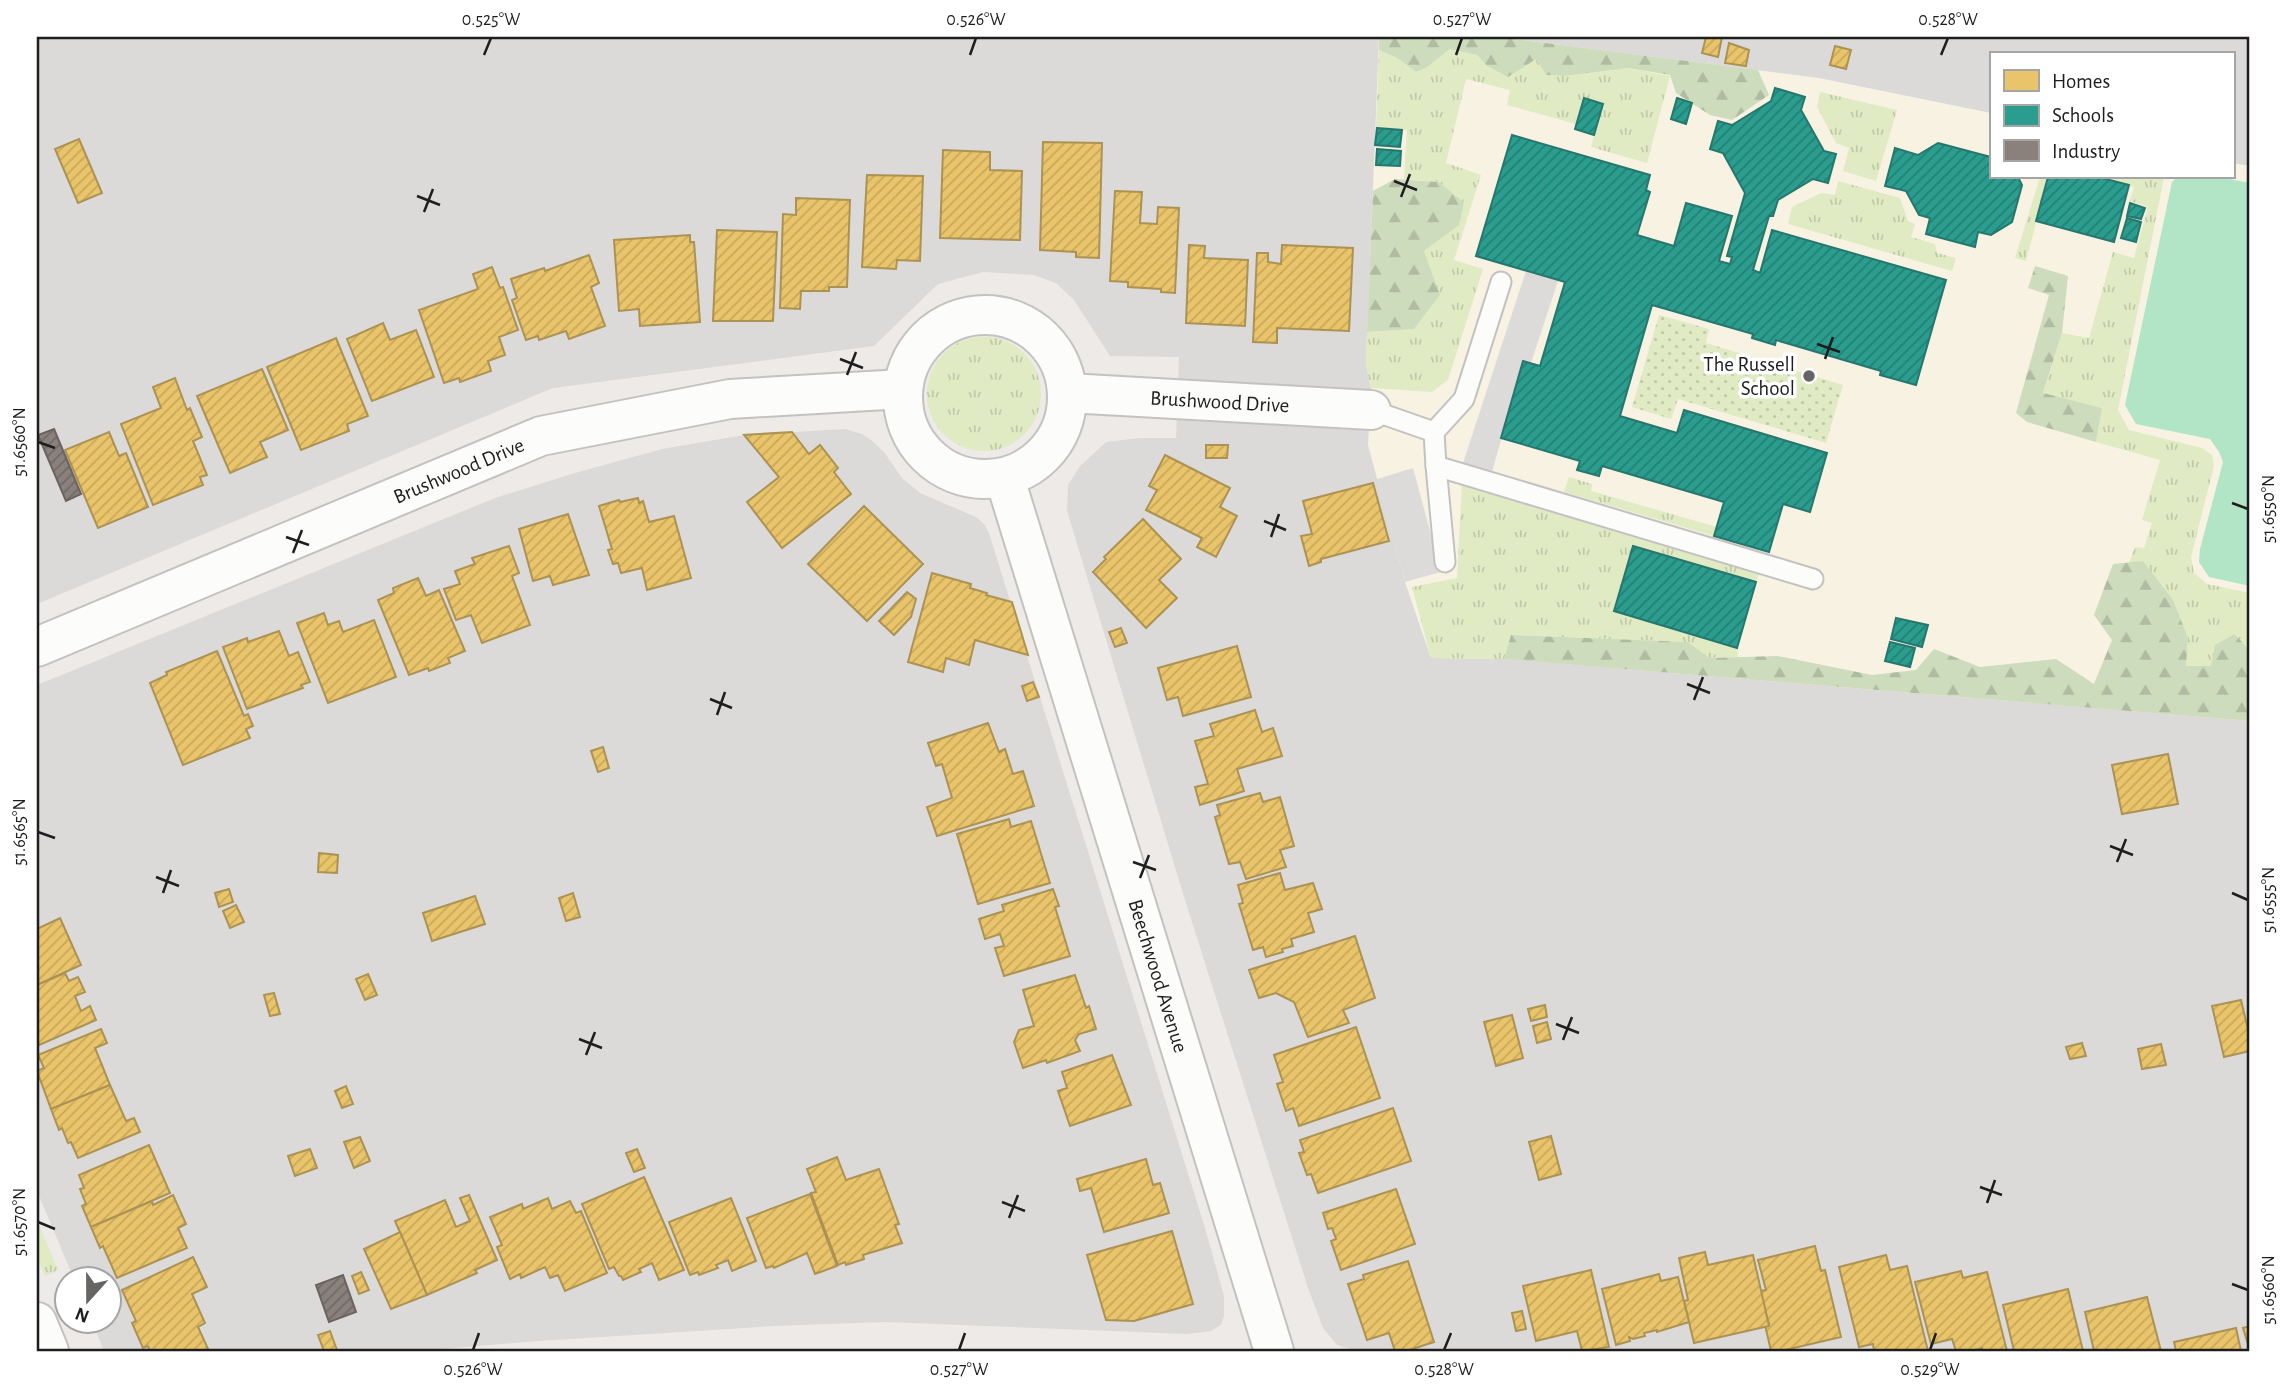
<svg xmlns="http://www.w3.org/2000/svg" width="2287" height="1388" font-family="'Alegreya Sans',sans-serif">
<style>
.residential{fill:#dcdad8;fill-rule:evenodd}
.education{fill:#f7f2e2}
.grass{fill:url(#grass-tufts)}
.forest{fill:url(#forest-firs)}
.garden{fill:url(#garden-dots)}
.pitch{fill:#b1e5c6}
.parking{fill:#dddbda}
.homes{fill:url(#homes-hatch);stroke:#ac9253;stroke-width:2}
.schools{fill:url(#schools-hatch);stroke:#26776d;stroke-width:2}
.industry{fill:url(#industry-hatch);stroke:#6a6360;stroke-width:2}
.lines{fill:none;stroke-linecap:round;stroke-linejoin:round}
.lane-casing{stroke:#c4c2c1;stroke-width:23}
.street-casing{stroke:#c4c2c1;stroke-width:42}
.lane{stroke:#fcfcfb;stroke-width:19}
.street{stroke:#fcfcfb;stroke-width:38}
.ticks{fill:none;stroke:#1e1e1e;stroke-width:2.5}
.poi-dot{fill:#666564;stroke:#fff;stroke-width:2.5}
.labels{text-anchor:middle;stroke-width:7;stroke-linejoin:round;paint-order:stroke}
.poi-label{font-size:21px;fill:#1e1e1e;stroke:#fff;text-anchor:end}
.street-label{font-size:21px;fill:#1e1e1e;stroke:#fff}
.neatline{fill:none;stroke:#1e1e1e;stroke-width:2.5}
.ticks-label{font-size:18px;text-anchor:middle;fill:#1e1e1e}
</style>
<defs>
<pattern id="grass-tufts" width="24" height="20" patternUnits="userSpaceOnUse" patternTransform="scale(1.75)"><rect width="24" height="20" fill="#e0ebc4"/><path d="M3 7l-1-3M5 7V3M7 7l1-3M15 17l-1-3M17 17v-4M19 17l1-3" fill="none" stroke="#c0c9a8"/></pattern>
<pattern id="forest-firs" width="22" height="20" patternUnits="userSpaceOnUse" patternTransform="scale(1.75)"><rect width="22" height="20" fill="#cddcbc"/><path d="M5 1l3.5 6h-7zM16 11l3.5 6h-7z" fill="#b0bca1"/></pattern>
<pattern id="garden-dots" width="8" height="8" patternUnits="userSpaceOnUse" patternTransform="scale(1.75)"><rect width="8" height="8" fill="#e0ebc4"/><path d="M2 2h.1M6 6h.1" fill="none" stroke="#c0c9a8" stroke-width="1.8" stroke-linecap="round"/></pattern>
<pattern id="homes-hatch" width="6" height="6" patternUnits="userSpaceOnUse" patternTransform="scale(1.75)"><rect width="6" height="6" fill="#e9c46a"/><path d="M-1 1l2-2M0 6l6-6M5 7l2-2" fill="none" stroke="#c7a85b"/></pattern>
<pattern id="schools-hatch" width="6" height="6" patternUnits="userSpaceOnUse" patternTransform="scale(1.75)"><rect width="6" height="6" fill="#2a9d8f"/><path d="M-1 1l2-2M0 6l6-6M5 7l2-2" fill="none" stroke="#237f74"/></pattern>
<pattern id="industry-hatch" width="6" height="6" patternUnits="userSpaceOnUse" patternTransform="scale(1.75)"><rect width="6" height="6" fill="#8a817c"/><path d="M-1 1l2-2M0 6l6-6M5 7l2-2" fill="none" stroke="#706965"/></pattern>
</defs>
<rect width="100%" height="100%" fill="#edeae7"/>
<g class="residential">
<path d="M37,37h2213v1314h-894l-19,-6 -14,-17 -15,-40 -123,-388 -118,-389 1,-26 12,-19 26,-24 33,-4h37l3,-81 -69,-1 -36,-56 -18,-17 -22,-8 -51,-3 -45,12 -64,62 -321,42 -516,216zM1991,54h242v123h-242z"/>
<polygon points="845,429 862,434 871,440 884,452 902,478 920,493 976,517 984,524 989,533 1205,1228 1224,1296 1224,1316 1221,1325 1211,1331 1187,1334 886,1322 774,1326 538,1341 419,1351 104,1351 92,1322 108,1322 108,1280 74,1279 37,1191 37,685 495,498 575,473 662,449 691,444 744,435"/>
</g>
<polygon class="education" points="1379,37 1498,37 1819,78 1991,113 1991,177 2233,177 2233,163 2250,166 2250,721 1505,659 1431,658 1405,582 1368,445 1371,388 1366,364"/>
<g class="grass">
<polygon points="1450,49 1477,55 1486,65 1536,59 1546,75 1565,76 1628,68 1670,76 1647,163 1591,147 1603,103 1584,98 1576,124 1507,105 1510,90 1466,79 1446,163 1481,175 1454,260 1483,269 1448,380 1432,392 1371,388 1366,364 1367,332 1414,329 1439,296 1424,251 1458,225 1439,182 1404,179 1407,130 1376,129 1379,50 1397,58 1416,72 1426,68"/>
<polygon points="1820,92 1897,110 1876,181 1843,171 1849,148 1836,143 1817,107"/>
<polygon points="2040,177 2048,177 2026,261 2015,258"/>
<polygon points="2098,177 2164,177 2118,410 2129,430 2202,448 2212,455 2214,466 2191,557 2194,573 2207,584 2250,593 2250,651 2235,634 2211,666 2186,666 2188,638 2143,562 2129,563 2135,547 2144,548 2152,523 2142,520 2160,460 2096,442 2102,408 2043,394 2062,333 2089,338 2113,252 2134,258 2148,207 2130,201 2134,187"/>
<polygon points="1838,181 1900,198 1908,221 1915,224 1911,237 1935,244 1937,253 1956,258 1952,271 1788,224 1792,207 1821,193 1835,195"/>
<circle cx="984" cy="394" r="57"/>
<polygon points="1569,477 1592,484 1591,491 1717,527 1714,536 1564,492"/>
<polygon points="1462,483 1760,571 1756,582 1633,546 1614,611 1737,648 1738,657 1708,658 1688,642 1512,635 1504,659 1431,658 1412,587 1457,578"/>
<polygon points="37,1220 58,1270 45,1276 37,1257"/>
</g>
<g class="forest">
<polygon points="1379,37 1498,37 1758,70 1769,95 1732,120 1710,115 1676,93 1670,75 1628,68 1565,76 1546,75 1536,59 1508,77 1486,65 1477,55 1450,49 1426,68 1416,72 1397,58 1379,50"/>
<polygon points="1395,179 1439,182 1464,203 1459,225 1424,251 1440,295 1414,329 1367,332 1373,191"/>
<polygon points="2035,266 2068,276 2062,333 2043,393 2102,408 2096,442 2027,422 2016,413 2049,295 2028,288"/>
<polygon points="2143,561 2173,600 2188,638 2186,666 2211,666 2215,645 2235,634 2250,651 2250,721 1504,659 1511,635 1688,642 1709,658 1778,656 1872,675 1916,670 1934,649 1980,667 2056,659 2094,684 2112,640 2094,615 2113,564"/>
</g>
<polygon class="garden" points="1659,315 1709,329 1706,343 1843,385 1826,443 1678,399 1671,419 1632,407"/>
<polygon class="pitch" points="2177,177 2220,177 2250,183 2250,586 2209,577 2199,562 2200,549 2223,462 2219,452 2210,439 2136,424 2125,405 2172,182"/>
<g class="parking">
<polygon points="1526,271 1558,281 1531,363 1523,362 1492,472 1463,463"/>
<polygon points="1413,468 1441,572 1405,582 1377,479"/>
</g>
<g class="homes">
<polygon points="1706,37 1722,37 1718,57 1702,53"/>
<polygon points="1729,43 1749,50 1746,66 1725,63"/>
<polygon points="1835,46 1851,50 1846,69 1830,65"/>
<polygon points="79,139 102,193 78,203 55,149"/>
<polygon points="1043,142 1102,143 1099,258 1076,257 1076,252 1040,250"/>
<polygon points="943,150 990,152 990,170 1022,171 1020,240 940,238"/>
<polygon points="867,175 923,176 920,261 897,260 896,269 862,267"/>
<polygon points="1115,191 1142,192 1140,223 1157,224 1158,207 1179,208 1175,293 1161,292 1161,289 1128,287 1128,282 1110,281"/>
<polygon points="796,198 850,200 847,287 829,287 829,291 801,291 800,309 780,308 783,214 796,215"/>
<polygon points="717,230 777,232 773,321 713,321"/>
<polygon points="690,235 690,242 694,242 700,322 640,326 639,309 619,311 614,240"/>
<polygon points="1189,245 1205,246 1204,258 1248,260 1245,326 1186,323"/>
<polygon points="1282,245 1353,248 1349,331 1277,328 1277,343 1253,342 1257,253 1268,253 1268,262 1281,264"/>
<polygon points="589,255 599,283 591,287 605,326 569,339 566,331 539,340 538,336 526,340 512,300 517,298 511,279 544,268 545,271"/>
<polygon points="492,267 500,288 503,287 518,330 499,337 505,355 488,361 491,371 460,382 459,378 444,383 419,310 478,289 473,274"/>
<polygon points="383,323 390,340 416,330 434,377 372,401 347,339"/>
<polygon points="336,338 368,416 347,424 349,431 301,450 267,367"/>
<polygon points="262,369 288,430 260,442 267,457 230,473 197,396"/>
<polygon points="175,378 187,410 190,408 202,437 193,441 207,475 200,477 203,485 153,505 121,424 161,408 153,387"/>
<polygon points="109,432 119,456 126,453 148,507 98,528 65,450"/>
<polygon points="792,432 809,454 820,445 838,468 834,472 851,494 782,548 747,502 779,477 744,435"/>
<polygon points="1206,445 1228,445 1227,458 1206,458"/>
<polygon points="1165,455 1230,488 1220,507 1237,516 1216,557 1197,547 1202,538 1146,510 1157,490 1149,486"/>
<polygon points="1373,483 1389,541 1321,559 1321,562 1309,566 1301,536 1312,534 1303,501"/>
<polygon points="638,498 639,503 643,501 649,522 674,516 691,578 647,590 642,568 621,573 618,563 613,564 608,550 612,549 599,506 619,500 620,502"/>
<polygon points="864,506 923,564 867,621 808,564"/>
<polygon points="568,514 589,575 553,585 550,576 533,581 519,529"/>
<polygon points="1143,519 1181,559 1159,580 1177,598 1146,628 1093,572 1106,559 1104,557"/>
<polygon points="509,546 519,573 512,576 530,625 482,643 471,615 456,620 444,589 460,584 455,571 475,564 472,558"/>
<polygon points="932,573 971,584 970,588 987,593 986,595 1012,602 1028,655 975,640 969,665 946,658 943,672 908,662"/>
<polygon points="418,578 426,596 439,590 465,651 448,658 450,663 429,671 428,668 409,675 378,600 394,593 393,588"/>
<polygon points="907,592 916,599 911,617 894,635 879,621"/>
<polygon points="324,613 328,625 339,621 343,632 374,620 396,677 328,703 297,623"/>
<polygon points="1121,628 1127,643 1115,647 1109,632"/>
<polygon points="279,631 289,656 298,652 310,682 301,685 303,688 247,709 223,647 247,638 248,642"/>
<polygon points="1237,646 1251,697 1183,716 1178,697 1167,700 1158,668"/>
<polygon points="217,651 244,716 248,714 253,726 246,729 250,738 183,765 150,683 167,675 166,672"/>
<polygon points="1033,682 1039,697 1027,701 1022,686"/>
<polygon points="1255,710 1262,732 1273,728 1282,756 1237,769 1244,791 1200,805 1195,787 1208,784 1195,741 1214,736 1210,724"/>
<polygon points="988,723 999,752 1005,749 1013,774 1023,771 1034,806 937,836 927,807 952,798 942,764 936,766 928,743"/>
<polygon points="603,747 609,768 598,772 591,751"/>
<polygon points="2168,754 2178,804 2122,814 2112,765"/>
<polygon points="1260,793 1263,802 1280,797 1294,846 1280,850 1286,867 1246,879 1240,862 1229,864 1215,817 1220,815 1217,805"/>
<polygon points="1009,819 1011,827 1031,821 1050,883 978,904 957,834"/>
<polygon points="319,853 338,855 337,873 318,872"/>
<polygon points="1280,873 1285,890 1313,883 1322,909 1308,913 1314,932 1291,939 1293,946 1282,949 1283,952 1266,957 1263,947 1253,950 1239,904 1243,903 1238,885"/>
<polygon points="229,889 233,902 219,907 215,893"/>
<polygon points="1053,889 1059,906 1055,907 1070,956 1004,976 995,948 1004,946 1000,934 985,939 979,919 1004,911 1002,905"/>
<polygon points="573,893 580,917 566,921 559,898"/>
<polygon points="475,896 485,924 432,941 423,913"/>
<polygon points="236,905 244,922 230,928 223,911"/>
<polygon points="60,918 81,965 37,985 37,929"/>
<polygon points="1355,936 1375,998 1343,1010 1349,1023 1308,1037 1294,1002 1276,993 1259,998 1249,970"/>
<polygon points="65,973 69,981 78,977 85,992 75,996 81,1011 90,1006 96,1020 37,1046 37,985"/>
<polygon points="368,974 377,995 365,1000 356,979"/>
<polygon points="1075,975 1086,1008 1089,1006 1096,1029 1079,1034 1075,1040 1080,1051 1047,1063 1046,1060 1023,1068 1014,1042 1019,1030 1034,1026 1023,990"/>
<polygon points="274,993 280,1014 270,1016 264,995"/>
<polygon points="2241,1000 2250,1038 2250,1051 2224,1057 2212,1006"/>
<polygon points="1545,1005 1547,1017 1531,1021 1528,1009"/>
<polygon points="1512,1015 1523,1058 1496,1066 1484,1022"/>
<polygon points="1547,1022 1551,1039 1537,1043 1533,1026"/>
<polygon points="1356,1027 1380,1098 1299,1126 1293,1108 1286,1111 1277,1084 1283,1082 1274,1055"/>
<polygon points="101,1029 107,1043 95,1048 110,1085 51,1109 37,1071 44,1068 38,1055"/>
<polygon points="2082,1043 2086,1056 2070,1059 2066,1047"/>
<polygon points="2161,1044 2166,1065 2142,1069 2138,1049"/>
<polygon points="1112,1055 1131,1105 1070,1126 1058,1091 1067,1088 1062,1072"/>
<polygon points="110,1085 126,1121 134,1118 140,1132 78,1158 71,1142 68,1143 62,1128 59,1130 51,1109"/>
<polygon points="346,1086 353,1104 342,1108 335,1091"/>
<polygon points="1393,1108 1411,1161 1318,1193 1311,1174 1307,1175 1299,1153 1304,1152 1300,1140"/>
<polygon points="1551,1136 1561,1174 1539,1180 1529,1142"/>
<polygon points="360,1137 370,1161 354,1168 344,1142"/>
<polygon points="149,1145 170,1193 91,1227 82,1206 86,1204 80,1189 84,1188 79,1175"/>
<polygon points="310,1149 317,1168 295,1176 288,1156"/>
<polygon points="637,1149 645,1168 634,1172 626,1153"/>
<polygon points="837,1157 846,1180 879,1169 899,1224 895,1225 902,1243 863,1255 864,1259 846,1265 845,1262 838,1265 811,1193 816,1192 807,1169"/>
<polygon points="1146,1159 1153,1185 1160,1183 1169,1213 1104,1232 1091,1188 1080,1191 1077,1179"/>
<polygon points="644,1177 684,1270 659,1280 652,1263 639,1269 641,1272 623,1280 621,1276 619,1276 614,1267 609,1269 582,1204"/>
<polygon points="1396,1189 1415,1244 1341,1270 1331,1241 1336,1239 1332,1228 1328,1229 1323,1213"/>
<polygon points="810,1194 837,1266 815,1274 807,1253 774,1268 773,1266 766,1268 747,1218"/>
<polygon points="173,1195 186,1224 178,1228 187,1248 117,1278 103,1246 100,1248 91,1227 152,1201 153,1205"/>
<polygon points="469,1195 497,1260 475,1270 477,1273 427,1295 395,1221 445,1200 456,1227 470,1221 460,1198"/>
<polygon points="548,1198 552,1209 570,1201 576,1213 581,1211 607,1273 565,1291 558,1275 550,1278 545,1267 521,1278 520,1274 510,1279 497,1247 502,1245 490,1217 522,1204 523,1209"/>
<polygon points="731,1198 756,1261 732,1271 728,1260 716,1265 718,1268 699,1275 698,1272 690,1275 669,1222"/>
<polygon points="1172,1231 1193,1304 1134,1321 1106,1320 1087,1255"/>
<polygon points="400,1232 427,1295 391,1309 364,1249"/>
<polygon points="1815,1246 1821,1271 1825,1270 1841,1337 1781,1351 1771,1351 1765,1325 1769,1324 1760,1291 1766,1290 1758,1260"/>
<polygon points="1705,1252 1708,1265 1753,1255 1769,1326 1694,1343 1684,1301 1688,1300 1679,1258"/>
<polygon points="1886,1255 1890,1270 1907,1266 1928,1351 1874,1351 1873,1344 1859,1347 1839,1267"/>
<polygon points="193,1257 207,1287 192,1294 205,1323 198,1327 209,1351 150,1351 148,1346 143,1348 132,1323 136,1321 122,1290"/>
<polygon points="1408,1261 1434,1342 1406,1351 1395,1351 1389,1333 1367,1340 1348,1284 1364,1279 1363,1275"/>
<polygon points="1591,1270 1609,1347 1582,1351 1577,1331 1536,1341 1523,1286"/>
<polygon points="1961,1271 1963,1278 1987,1272 2007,1351 1982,1351 1982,1348 1971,1351 1956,1351 1952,1339 1931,1344 1915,1282"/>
<polygon points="361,1272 369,1290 359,1294 352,1276"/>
<polygon points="1659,1274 1661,1281 1678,1277 1689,1322 1657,1332 1657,1330 1644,1333 1645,1336 1633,1339 1629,1337 1630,1341 1616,1345 1602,1289"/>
<polygon points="2068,1289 2083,1351 2014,1351 2003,1305"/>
<polygon points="2147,1297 2161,1351 2094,1351 2085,1312"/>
<polygon points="1522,1311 1526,1329 1516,1331 1512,1313"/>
<polygon points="2250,1326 2250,1351 2243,1328"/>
<polygon points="2236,1328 2241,1351 2176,1351 2174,1342"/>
<polygon points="330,1331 337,1350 324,1351 318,1335"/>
</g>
<g class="schools">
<polygon points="1775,88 1805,97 1801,110 1824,151 1836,154 1828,183 1813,179 1778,200 1773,216 1769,216 1753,270 1760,273 1772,230 1946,280 1916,385 1880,375 1881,371 1776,340 1775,345 1752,338 1753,334 1652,305 1620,416 1677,433 1684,410 1827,453 1810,512 1783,504 1769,552 1714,536 1724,502 1602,466 1599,476 1577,470 1580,461 1501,438 1523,361 1540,366 1565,282 1476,256 1512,135 1650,175 1646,190 1650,192 1637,235 1674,246 1686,203 1732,216 1719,261 1730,264 1732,257 1727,256 1745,193 1723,153 1710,149 1718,121 1732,125 1771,101"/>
<polygon points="1584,98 1603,104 1594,135 1575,129"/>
<polygon points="1677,98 1692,103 1686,124 1671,119"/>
<polygon points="1377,128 1402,130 1400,147 1375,145"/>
<polygon points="1938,143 1991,157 1991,177 2018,177 2022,185 2012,222 1991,235 1978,232 1975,247 1926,234 1930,218 1919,215 1906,191 1885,186 1895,148 1918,155"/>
<polygon points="1377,149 1401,151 1400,166 1376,165"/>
<polygon points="2048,177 2098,177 2129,185 2114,242 2036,221"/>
<polygon points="2130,203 2145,208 2141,219 2127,216"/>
<polygon points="2127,218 2141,222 2136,242 2121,238"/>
<polygon points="1633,546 1756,582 1737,648 1614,611"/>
<polygon points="1896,618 1928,625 1922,647 1891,639"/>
<polygon points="1890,642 1915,648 1910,667 1885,661"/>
</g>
<g class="industry">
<polygon points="54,429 81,494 66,501 38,435"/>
<polygon points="343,1275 356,1312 329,1322 316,1285"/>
</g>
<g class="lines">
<defs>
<g id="lane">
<polyline points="1371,410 1434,432 1464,399 1501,282"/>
<polyline points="1434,432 1436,466 1813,579"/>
<polyline points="1436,466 1445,562"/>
</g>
<g id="street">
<circle cx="985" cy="397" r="82"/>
<path id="s1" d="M1068,393l303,17"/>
<path id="s2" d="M1005,479l269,872"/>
<path id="s3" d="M37,647l504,-211 189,-37 173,-10"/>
<polyline points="37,1322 49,1351"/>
</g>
</defs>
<use href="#lane" class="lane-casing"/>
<use href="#street" class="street-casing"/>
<use href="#lane" class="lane"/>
<use href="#street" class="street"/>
</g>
<path class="ticks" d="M484,55l7,-17M970,55l6,-17M1456,55l6,-17M1941,55l7,-17M1394,181l23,9M417,196l23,9M1401,197l9,-23M424,212l9,-23M1817,344l23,8M840,359l23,9M1825,359l8,-22M847,375l9,-23M38,442l17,6M2232,503l16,6M1264,521l22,9M286,537l23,8M1271,537l8,-23M293,553l9,-23M1687,684l23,9M710,699l22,9M1694,700l9,-23M717,715l8,-23M38,832l17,6M2110,846l23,9M1133,862l23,8M2117,862l9,-23M156,877l23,9M1140,878l9,-23M163,893l8,-23M2232,893l16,7M1556,1024l23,9M579,1039l23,9M1563,1040l9,-23M586,1055l9,-23M1980,1187l22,8M1002,1202l23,9M1987,1203l8,-23M1009,1218l9,-23M38,1222l17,7M2232,1284l16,6M473,1350l6,-17M959,1350l6,-17M1444,1350l7,-17M1930,1350l6,-17"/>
<circle class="poi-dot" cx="1809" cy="376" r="7"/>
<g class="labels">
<g class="poi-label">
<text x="1795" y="371">The Russell<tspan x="1795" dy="24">School</tspan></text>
</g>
<g class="street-label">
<text dy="7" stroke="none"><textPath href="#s1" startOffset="152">Brushwood Drive</textPath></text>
<text dy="7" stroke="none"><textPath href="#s3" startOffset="457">Brushwood Drive</textPath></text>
<text dy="7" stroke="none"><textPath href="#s2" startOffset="520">Beechwood Avenue</textPath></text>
</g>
</g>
<rect width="2287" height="1388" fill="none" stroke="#ffffff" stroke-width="77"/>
<rect x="1990" y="52" width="245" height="126" fill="#ffffff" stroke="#a5a5a5" stroke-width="2"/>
<rect x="2004" y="70" width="35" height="21" fill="#e9c46a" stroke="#a5a5a5" stroke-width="2"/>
<text x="2052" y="88" font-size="21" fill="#1e1e1e">Homes</text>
<rect x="2004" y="105" width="35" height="21" fill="#2a9d8f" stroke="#a5a5a5" stroke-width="2"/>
<text x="2052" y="122" font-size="21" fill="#1e1e1e">Schools</text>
<rect x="2004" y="140" width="35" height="21" fill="#8a817c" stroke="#a5a5a5" stroke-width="2"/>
<text x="2052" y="158" font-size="21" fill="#1e1e1e">Industry</text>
<g transform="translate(88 1300) rotate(201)"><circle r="33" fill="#ffffff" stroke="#a5a5a5" stroke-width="2"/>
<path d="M0-5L12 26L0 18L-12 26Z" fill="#666564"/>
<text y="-10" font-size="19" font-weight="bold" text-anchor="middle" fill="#1e1e1e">N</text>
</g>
<rect x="38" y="38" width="2210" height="1312" class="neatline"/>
<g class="ticks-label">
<text x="491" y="25">0.525°W</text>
<text x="976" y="25">0.526°W</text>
<text x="1462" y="25">0.527°W</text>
<text x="1948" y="25">0.528°W</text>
<text transform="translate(19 442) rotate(-90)" y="6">51.6560°N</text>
<text transform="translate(2268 509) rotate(-90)" y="6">51.6550°N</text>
<text transform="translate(19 832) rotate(-90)" y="6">51.6565°N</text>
<text transform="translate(2268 900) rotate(-90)" y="6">51.6555°N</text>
<text transform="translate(19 1222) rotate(-90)" y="6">51.6570°N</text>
<text transform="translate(2268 1290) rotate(-90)" y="6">51.6560°N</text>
<text x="473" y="1375">0.526°W</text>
<text x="959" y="1375">0.527°W</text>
<text x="1444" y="1375">0.528°W</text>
<text x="1930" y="1375">0.529°W</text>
</g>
</svg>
